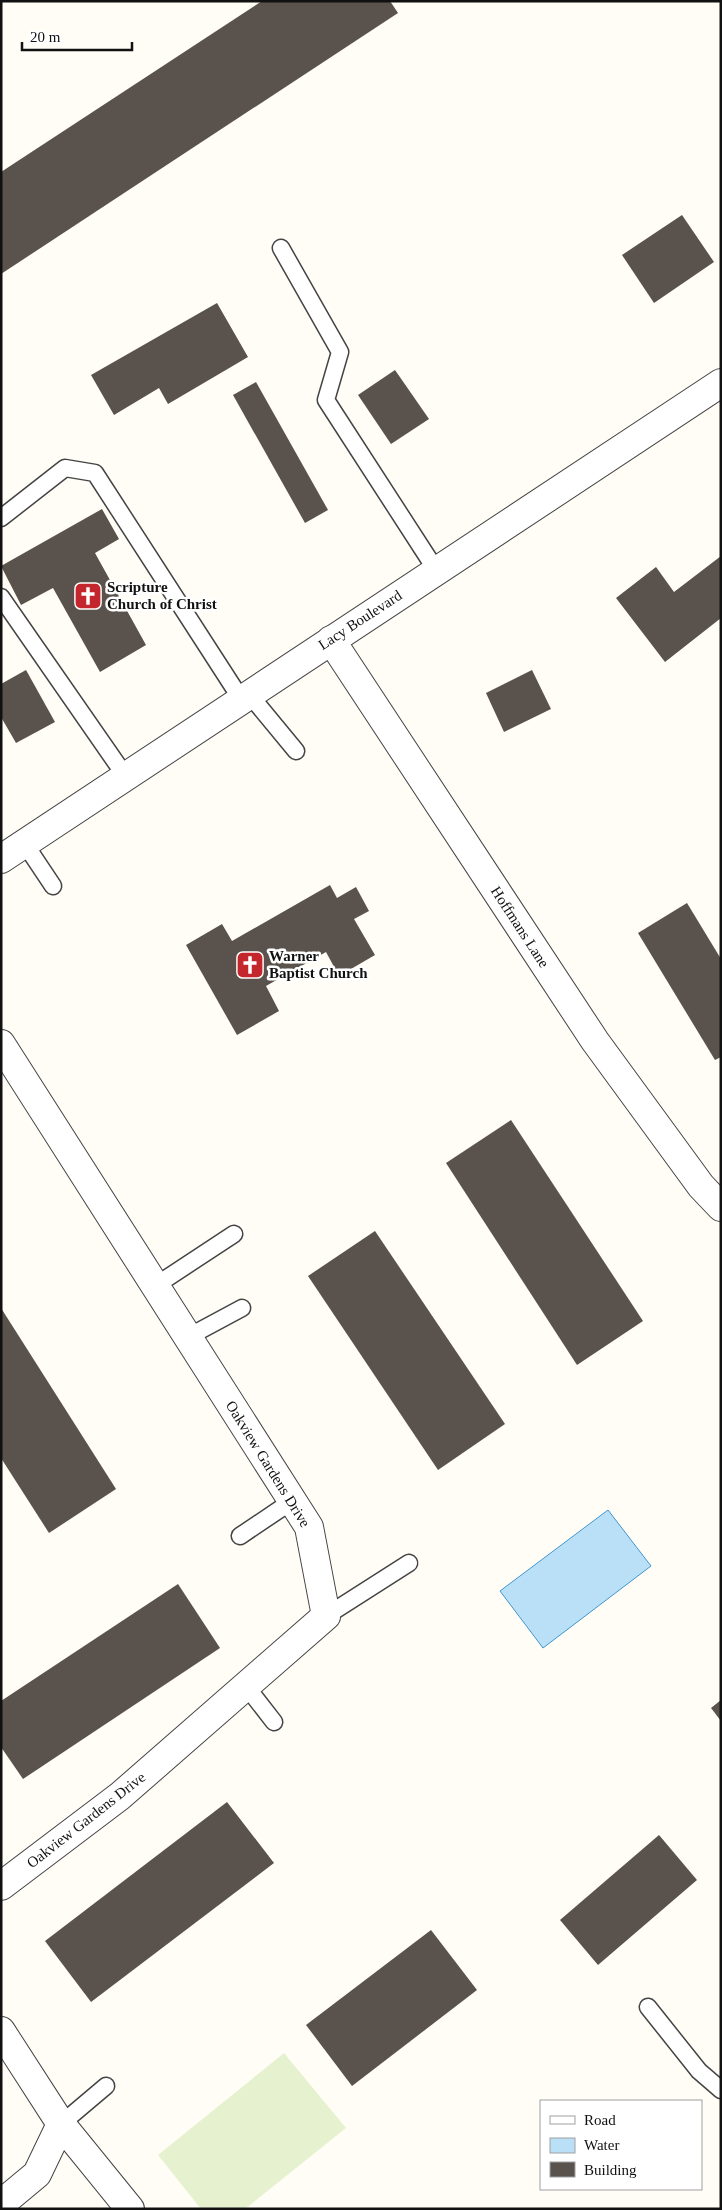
<svg xmlns="http://www.w3.org/2000/svg" width="722" height="2210" font-family="Georgia,serif">
<style>
.pitch{fill:#e6f2cf}
.water{fill:#b9e0f7;stroke:#3f96cf}
.building{fill:#5a524d}
.lines{fill:none;stroke-linecap:round;stroke-linejoin:round}
.service-casing{stroke:#444;stroke-width:19}
.minor-casing{stroke:#444;stroke-width:30}
.tertiary-casing{stroke:#444;stroke-width:30}
.service{stroke:#fff;stroke-width:16}
.minor{stroke:#fff;stroke-width:28}
.tertiary{stroke:#fff;stroke-width:28}
.labels{text-anchor:middle;stroke-width:5;stroke-linejoin:round;paint-order:stroke}
.poi-label{font-size:15px;font-weight:bold;fill:#111;stroke:#fff;text-anchor:start}
.street-label{font-size:15px;fill:#111;stroke:#fff}
</style>
<rect width="100%" height="100%" fill="#fffdf5"/>
<polygon class="pitch" points="284,2053 346,2128 245,2209 201,2209 158,2155"/>
<polygon class="water" points="608,1510 651,1566 543,1648 500,1591"/>
<g class="building">
<polygon points="262,1 390,1 398,13 1,274 1,172"/>
<polygon points="682,215 714,262 654,303 622,255"/>
<polygon points="217,303 248,357 168,404 159,388 114,415 91,375"/>
<polygon points="395,370 429,419 391,444 358,395"/>
<polygon points="256,382 328,510 305,523 233,395"/>
<polygon points="102,509 119,539 95,553 146,645 100,672 53,588 21,605 1,566"/>
<polygon points="721,556 721,618 665,662 616,598 656,567 674,592"/>
<polygon points="26,670 55,722 16,743 1,717 1,684"/>
<polygon points="532,670 551,709 504,732 486,693"/>
<polygon points="330,885 337,898 356,887 369,911 354,919 375,955 339,976 326,952 266,986 279,1011 237,1035 186,945 222,924 232,941"/>
<polygon points="687,903 721,959 721,1057 715,1060 638,933"/>
<polygon points="511,1120 643,1321 577,1365 446,1163"/>
<polygon points="375,1231 505,1424 438,1470 308,1276"/>
<polygon points="1,1308 116,1489 49,1533 1,1458"/>
<polygon points="178,1584 220,1648 23,1779 1,1747 1,1701"/>
<polygon points="721,1700 721,1721 711,1708"/>
<polygon points="227,1802 274,1863 91,2002 45,1941"/>
<polygon points="659,1835 697,1880 598,1965 560,1920"/>
<polygon points="431,1930 477,1990 352,2086 306,2025"/>
</g>
<g class="lines">
<defs>
<g id="service">
<polyline points="281,248 340,352 326,400 436,570"/>
<polyline points="1,518 65,468 95,473 241,699"/>
<polyline points="1,597 126,777"/>
<polyline points="249,694 296,751"/>
<polyline points="25,844 53,886"/>
<polyline points="155,1286 234,1234"/>
<polyline points="188,1337 242,1308"/>
<polyline points="240,1536 292,1501"/>
<polyline points="326,1616 409,1563"/>
<polyline points="246,1686 274,1722"/>
<polyline points="648,2007 699,2071 721,2090"/>
<polyline points="61,2124 106,2086"/>
</g>
<g id="minor">
<polyline points="331,640 595,1041 701,1186 721,1207"/>
<polyline points="1,1044 309,1527 326,1616 120,1796 1,1886"/>
<polyline points="1,2031 61,2124"/>
<polyline points="1,2204 37,2174 61,2124 130,2209"/>
</g>
<polyline id="tertiary" points="1,859 721,383"/>
</defs>
<use href="#service" class="service-casing"/>
<use href="#minor" class="minor-casing"/>
<use href="#tertiary" class="tertiary-casing"/>
<use href="#service" class="service"/>
<use href="#minor" class="minor"/>
<use href="#tertiary" class="tertiary"/>
</g>
<defs>
<symbol id="church-square" viewBox="-11 -11 22 22"><rect x="-9" y="-9" width="18" height="18" rx="4" fill="#c4262e" stroke="#fff"/><path d="M-1.2-6h2.4v3.5h3.3v2.4h-3.3V6h-2.4V-.1h-3.3v-2.4h3.3Z" fill="#fff"/></symbol>
</defs>
<g fill-rule="evenodd">
<use href="#church-square" x="72" y="580" width="32" height="32"/>
<use href="#church-square" x="234" y="949" width="32" height="32"/>
</g>
<g class="labels">
<g class="poi-label">
<text x="107" y="592">Scripture<tspan x="107" dy="17">Church of Christ</tspan></text>
<text x="269" y="961">Warner<tspan x="269" dy="17">Baptist Church</tspan></text>
</g>
<g class="street-label">
<text transform="translate(360 620) rotate(-33)" y="5">Lacy Boulevard</text>
<text transform="translate(520 927) rotate(57)" y="5">Hoffmans Lane</text>
<text transform="translate(268 1464) rotate(58)" y="5">Oakview Gardens Drive</text>
<text transform="translate(86 1820) rotate(-38)" y="5">Oakview Gardens Drive</text>
</g>
</g>
<rect width="722" height="2210" fill="none" stroke="#111111" stroke-width="5"/>
<rect x="540" y="2100" width="162" height="90" fill="#ffffff" stroke="#a0a0a0"/>
<rect x="550" y="2116" width="25" height="8" fill="#ffffff" stroke="#a0a0a0"/>
<text x="584" y="2125" font-size="15" fill="#111111">Road</text>
<rect x="550" y="2138" width="25" height="15" fill="#b9e0f7" stroke="#a0a0a0"/>
<text x="584" y="2150" font-size="15" fill="#111111">Water</text>
<rect x="550" y="2162" width="25" height="15" fill="#5a524d" stroke="#a0a0a0"/>
<text x="584" y="2175" font-size="15" fill="#111111">Building</text>
<path d="M22 42v8h110v-8" fill="none" stroke="#111111" stroke-width="2.5"/>
<text x="30" y="42" font-size="15" fill="#111111" stroke="#ffffff" stroke-width="4" paint-order="stroke">20 m</text>
</svg>
